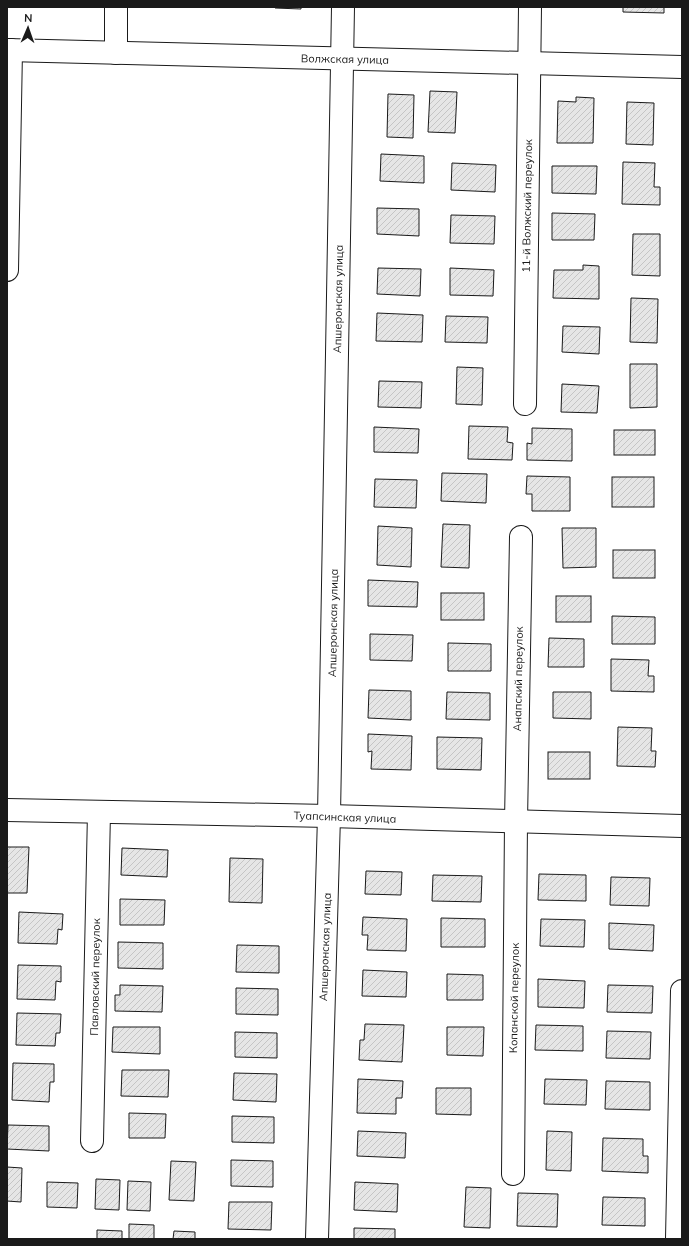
<svg xmlns="http://www.w3.org/2000/svg" width="689" height="1246" font-family="Mulish,sans-serif">
<style>
.building{fill:url(#building-hatch);stroke:#1a1a1a}
.lines{fill:none;stroke-linecap:round;stroke-linejoin:round}
.minor-casing{stroke:#1a1a1a;stroke-width:24}
.minor{stroke:#fff;stroke-width:22}
.labels{text-anchor:middle;stroke-width:3;stroke-linejoin:round;paint-order:stroke}
.street-label{font-size:11px;fill:#1a1a1a;stroke:#fff}
</style>
<defs>
<pattern id="building-hatch" width="6" height="6" patternUnits="userSpaceOnUse"><rect width="6" height="6" fill="#e6e6e6"/><path d="M-1 1l2-2M0 6l6-6M5 7l2-2" fill="none" stroke="#c5c5c5"/></pattern>
</defs>
<rect width="100%" height="100%" fill="#fff"/>
<g class="building">
<polygon points="275,7 301,7 301,9 275,8"/>
<polygon points="623,7 664,7 664,13 623,12"/>
<polygon points="430,91 457,92 455,133 428,132"/>
<polygon points="388,94 414,95 413,138 387,137"/>
<polygon points="576,97 594,98 593,143 557,143 558,101 576,102"/>
<polygon points="627,102 654,103 653,145 626,144"/>
<polygon points="381,154 424,156 424,183 380,181"/>
<polygon points="623,162 655,163 654,187 660,187 660,205 622,204"/>
<polygon points="452,163 496,165 495,192 451,190"/>
<polygon points="552,166 597,166 596,194 552,193"/>
<polygon points="377,208 419,209 419,236 377,234"/>
<polygon points="552,213 595,214 594,240 552,240"/>
<polygon points="451,215 495,216 494,244 450,243"/>
<polygon points="633,234 660,234 660,276 632,275"/>
<polygon points="583,265 599,266 599,299 553,298 554,270 583,270"/>
<polygon points="378,268 421,269 420,296 377,294"/>
<polygon points="450,268 494,270 493,296 450,295"/>
<polygon points="631,298 658,299 657,343 630,342"/>
<polygon points="377,313 423,315 422,342 376,341"/>
<polygon points="446,316 488,317 487,343 445,342"/>
<polygon points="563,326 600,327 599,354 562,352"/>
<polygon points="630,364 657,364 657,407 630,408"/>
<polygon points="457,367 483,368 482,405 456,404"/>
<polygon points="379,381 422,382 421,408 378,407"/>
<polygon points="562,384 599,386 597,413 561,412"/>
<polygon points="469,426 508,427 507,442 513,443 512,460 468,459"/>
<polygon points="374,427 419,429 418,453 374,452"/>
<polygon points="532,428 572,429 572,461 527,460 527,443 532,444"/>
<rect x="614" y="430" width="41" height="25"/>
<polygon points="442,473 487,474 486,503 441,501"/>
<polygon points="527,476 570,477 570,511 532,511 532,494 526,494"/>
<rect x="612" y="477" width="42" height="30"/>
<polygon points="375,479 417,480 416,508 374,507"/>
<polygon points="443,524 470,525 469,568 441,567"/>
<polygon points="378,526 412,528 411,567 377,565"/>
<polygon points="562,528 596,528 596,567 563,568"/>
<rect x="613" y="550" width="42" height="28"/>
<polygon points="368,580 418,582 417,607 368,606"/>
<rect x="441" y="593" width="43" height="27"/>
<rect x="556" y="596" width="35" height="26"/>
<polygon points="612,616 655,617 655,644 612,644"/>
<polygon points="370,634 413,635 412,661 370,660"/>
<polygon points="549,638 584,639 584,667 548,667"/>
<polygon points="448,643 491,644 491,671 448,671"/>
<polygon points="611,659 649,660 648,676 654,676 654,692 611,691"/>
<polygon points="369,690 411,691 411,720 368,718"/>
<polygon points="447,692 490,693 490,720 446,719"/>
<polygon points="553,692 591,692 591,719 553,718"/>
<polygon points="618,727 652,728 651,751 656,751 655,767 617,766"/>
<polygon points="368,734 412,736 411,770 371,769 372,751 368,752"/>
<polygon points="437,737 482,738 481,770 437,769"/>
<rect x="548" y="752" width="42" height="27"/>
<polygon points="7,847 29,847 27,893 7,893"/>
<polygon points="122,848 168,850 167,877 121,875"/>
<polygon points="230,858 263,859 262,903 229,902"/>
<polygon points="366,871 402,872 401,895 365,894"/>
<polygon points="539,874 586,875 586,901 538,900"/>
<polygon points="433,875 482,876 481,902 432,901"/>
<polygon points="611,877 650,878 649,906 610,905"/>
<polygon points="120,899 165,900 164,925 120,925"/>
<polygon points="19,912 63,914 62,930 58,929 57,944 18,943"/>
<polygon points="363,917 407,919 406,951 367,950 368,935 362,935"/>
<polygon points="441,918 485,919 485,947 441,947"/>
<polygon points="541,919 585,920 584,947 540,946"/>
<polygon points="609,923 654,925 653,951 609,949"/>
<polygon points="118,942 163,943 163,969 118,968"/>
<polygon points="237,945 279,946 279,973 236,972"/>
<polygon points="18,965 61,966 61,982 56,981 55,1000 17,999"/>
<polygon points="363,970 407,972 406,997 362,996"/>
<polygon points="447,974 483,975 483,1000 447,1000"/>
<polygon points="538,979 585,981 584,1008 538,1007"/>
<polygon points="120,985 163,986 162,1012 115,1011 115,995 120,995"/>
<polygon points="608,985 653,986 652,1013 607,1012"/>
<polygon points="236,988 278,989 278,1015 236,1014"/>
<polygon points="17,1013 61,1014 60,1033 56,1033 55,1046 16,1045"/>
<polygon points="365,1024 404,1025 402,1062 359,1060 360,1040 364,1040"/>
<polygon points="536,1025 583,1026 583,1051 535,1050"/>
<polygon points="113,1027 160,1027 160,1054 112,1052"/>
<polygon points="447,1027 484,1027 483,1056 447,1055"/>
<polygon points="607,1031 651,1032 650,1059 606,1058"/>
<polygon points="235,1032 277,1033 277,1058 235,1057"/>
<polygon points="13,1063 54,1064 54,1082 50,1082 49,1102 12,1100"/>
<polygon points="122,1070 169,1070 168,1097 121,1096"/>
<polygon points="234,1073 277,1074 276,1102 233,1100"/>
<polygon points="358,1079 403,1081 402,1098 396,1098 396,1114 357,1113"/>
<polygon points="545,1079 587,1080 586,1105 544,1104"/>
<polygon points="606,1081 650,1082 650,1110 605,1109"/>
<polygon points="436,1088 471,1088 471,1115 436,1114"/>
<polygon points="129,1113 166,1114 165,1138 129,1138"/>
<polygon points="232,1116 274,1117 274,1143 232,1142"/>
<polygon points="8,1125 49,1126 49,1151 7,1149"/>
<polygon points="358,1131 406,1133 405,1158 357,1156"/>
<polygon points="547,1131 572,1132 571,1171 546,1170"/>
<polygon points="603,1138 643,1139 643,1156 648,1156 648,1173 602,1171"/>
<polygon points="231,1160 273,1161 273,1187 231,1186"/>
<polygon points="171,1161 196,1162 194,1201 169,1200"/>
<polygon points="7,1167 22,1168 21,1202 7,1201"/>
<polygon points="96,1179 120,1180 119,1210 95,1209"/>
<polygon points="128,1181 151,1182 150,1211 127,1210"/>
<polygon points="47,1182 78,1183 77,1208 47,1207"/>
<polygon points="355,1182 398,1184 397,1212 354,1210"/>
<polygon points="466,1187 491,1188 490,1228 464,1227"/>
<polygon points="518,1193 558,1194 557,1227 517,1226"/>
<polygon points="603,1197 645,1198 645,1226 602,1225"/>
<polygon points="229,1202 272,1202 271,1230 228,1229"/>
<polygon points="129,1224 154,1225 154,1239 129,1239"/>
<polygon points="354,1228 395,1229 395,1239 354,1239"/>
<polygon points="97,1230 122,1231 122,1239 97,1239"/>
<polygon points="174,1231 195,1232 195,1239 173,1239"/>
</g>
<g class="lines">
<defs>
<g id="minor">
<polyline points="116,7 116,53"/>
<polyline points="7,50 682,67"/>
<polyline points="7,270 11,50"/>
<polyline points="525,404 530,7"/>
<polyline points="7,810 329,816 682,826"/>
<polyline points="92,1141 99,812"/>
<polyline points="513,1174 516,822 521,537"/>
<polyline points="317,1239 329,816 343,7"/>
<polyline points="677,1239 682,991"/>
</g>
</defs>
<use href="#minor" class="minor-casing"/>
<use href="#minor" class="minor"/>
</g>
<g class="labels">
<g class="street-label">
<text transform="translate(345 59) rotate(1)" y="4">Волжская улица</text>
<text transform="translate(527 206) rotate(-89)" y="4">11-й Волжский переулок</text>
<text transform="translate(338 299) rotate(-89)" y="4">Апшеронская улица</text>
<text transform="translate(333 623) rotate(-89)" y="4">Апшеронская улица</text>
<text transform="translate(518 679) rotate(-89)" y="4">Анапский переулок</text>
<text transform="translate(345 817) rotate(2)" y="4">Туапсинская улица</text>
<text transform="translate(325 947) rotate(-88)" y="4">Апшеронская улица</text>
<text transform="translate(95 977) rotate(-89)" y="4">Павловский переулок</text>
<text transform="translate(514 998) rotate(-89)" y="4">Копанской переулок</text>
</g>
</g>
<rect width="689" height="1246" fill="none" stroke="#1a1a1a" stroke-width="16"/>
<g transform="translate(28 28) rotate(2)" stroke="#ffffff" stroke-width="3" paint-order="stroke">
<path d="M0-3L7 15L0 10L-7 15Z" fill="#1a1a1a"/>
<text y="-6" font-size="11" font-weight="bold" text-anchor="middle" fill="#1a1a1a">N</text>
</g>
</svg>
